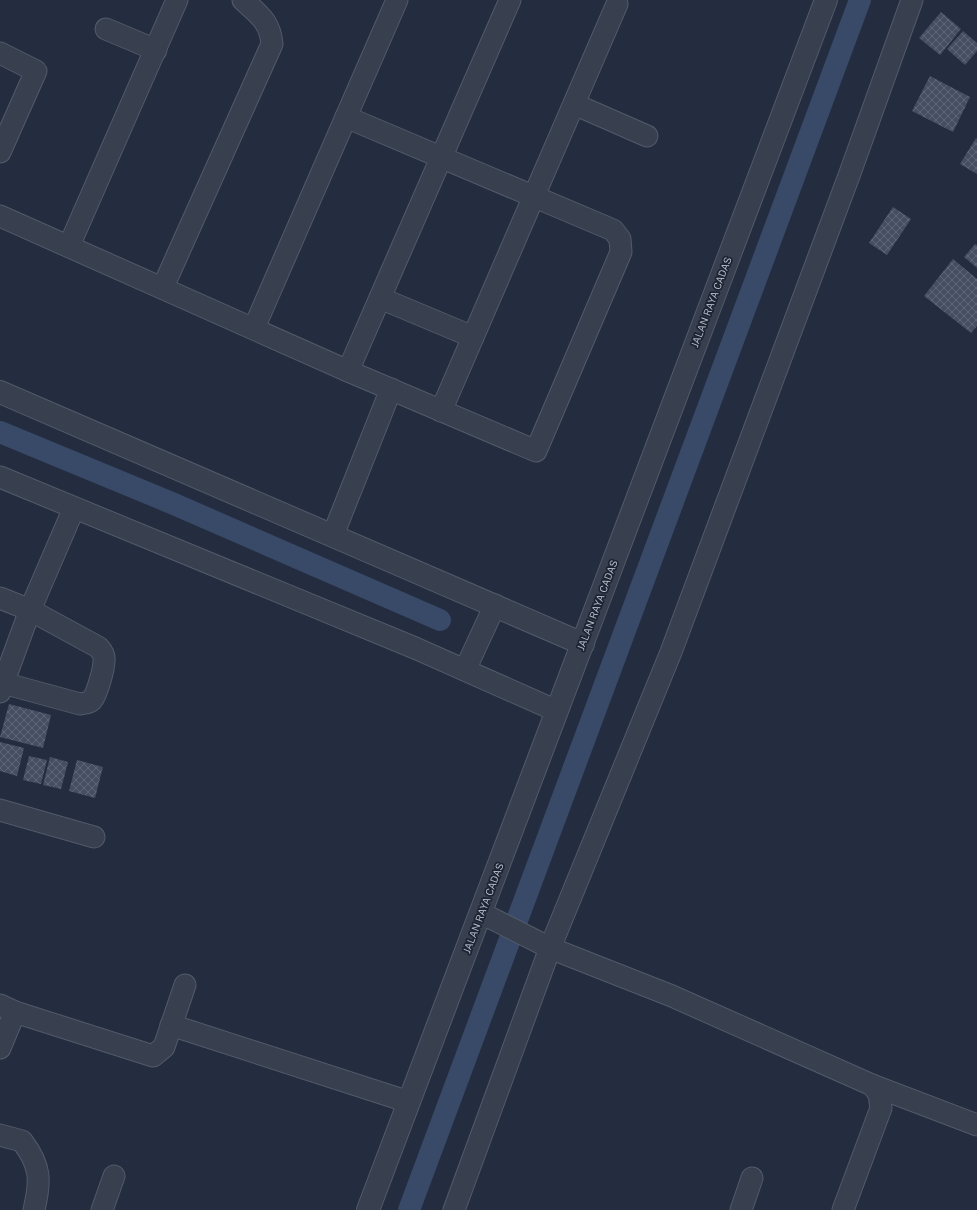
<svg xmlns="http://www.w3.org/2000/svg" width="977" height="1210" font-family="'Public Sans',sans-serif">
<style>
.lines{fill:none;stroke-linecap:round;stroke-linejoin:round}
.canal{stroke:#394968;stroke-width:22}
.building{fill:url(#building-cross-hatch)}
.minor-casing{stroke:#535a69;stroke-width:23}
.tertiary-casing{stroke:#535a69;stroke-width:24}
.minor{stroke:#383f4f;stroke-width:21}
.tertiary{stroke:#383f4f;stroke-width:22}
.labels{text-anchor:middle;stroke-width:3.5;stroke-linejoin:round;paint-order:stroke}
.street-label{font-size:10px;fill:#b5bbc9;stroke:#1d2434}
</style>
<defs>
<pattern id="building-cross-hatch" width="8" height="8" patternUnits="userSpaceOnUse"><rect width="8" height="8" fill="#454e63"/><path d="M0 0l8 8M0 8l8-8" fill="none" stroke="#5e6678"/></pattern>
</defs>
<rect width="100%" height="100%" fill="#242d3f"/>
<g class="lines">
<g class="canal">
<polyline points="0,432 174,504 440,620"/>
<polyline points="409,1210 860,0"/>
</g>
</g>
<g class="building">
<polygon points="941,12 961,29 940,55 919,38"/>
<polygon points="963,31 977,43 977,51 965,65 947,49"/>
<polygon points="930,76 970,97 953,132 912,111"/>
<polygon points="976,138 977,139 977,174 960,164"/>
<polygon points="893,207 911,219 887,255 869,243"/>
<polygon points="975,244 977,245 977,268 964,257"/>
<polygon points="953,259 977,279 977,326 971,333 924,296"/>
<polygon points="9,704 51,715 43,748 0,737"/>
<polygon points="0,742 24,748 17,776 0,771"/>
<polygon points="29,756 47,760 41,784 23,780"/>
<polygon points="50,757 68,762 61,789 43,785"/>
<polygon points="77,760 103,767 95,798 69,791"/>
</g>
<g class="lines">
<defs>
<g id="minor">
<polyline points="106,29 156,50"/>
<polyline points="0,53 36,71 0,152"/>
<polyline points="574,104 647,136"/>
<polyline points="0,216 348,371 536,451 621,252 620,239 613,230 346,117"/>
<polyline points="69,246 177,0"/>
<path d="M163,287l109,-243c-2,-23 -14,-30 -29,-44"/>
<polyline points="380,298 473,337"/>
<polyline points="254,328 397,0"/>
<polyline points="348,371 510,0"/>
<polyline points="441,411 617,4"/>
<polyline points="0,477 415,648 557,711"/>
<polyline points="333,535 391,389"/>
<path d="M0,598l30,12 68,37c4,4 7,8 6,14 0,8 -7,33 -12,39 -3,3 -7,3 -12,4l-77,-21"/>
<polyline points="465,670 495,605"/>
<polyline points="0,692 30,610 74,508"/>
<polyline points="0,810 94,837"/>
<polyline points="481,913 550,948 672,996 872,1085 879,1094 881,1108 843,1210"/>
<polyline points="0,1005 15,1012 153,1056 164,1047 185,985"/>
<polyline points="171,1025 409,1102"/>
<polyline points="0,1048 15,1012"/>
<polyline points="872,1085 977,1125"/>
<path d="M0,1135l22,6c19,25 19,39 12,69"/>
<polyline points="102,1210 114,1176"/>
<polyline points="454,1210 550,948 671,652 850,173 912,0"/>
<polyline points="741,1210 752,1178"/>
</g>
<g id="tertiary">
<polyline points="0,392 583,644"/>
<polyline points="368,1210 826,0"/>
</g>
</defs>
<use href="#minor" class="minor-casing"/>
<use href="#tertiary" class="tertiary-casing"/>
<use href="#minor" class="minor"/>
<use href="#tertiary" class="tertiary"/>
</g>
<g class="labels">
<g class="street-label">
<text transform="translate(711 302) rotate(-69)" y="4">JALAN RAYA CADAS</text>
<text transform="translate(597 605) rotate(-69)" y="4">JALAN RAYA CADAS</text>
<text transform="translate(483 908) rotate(-69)" y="4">JALAN RAYA CADAS</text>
</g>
</g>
</svg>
